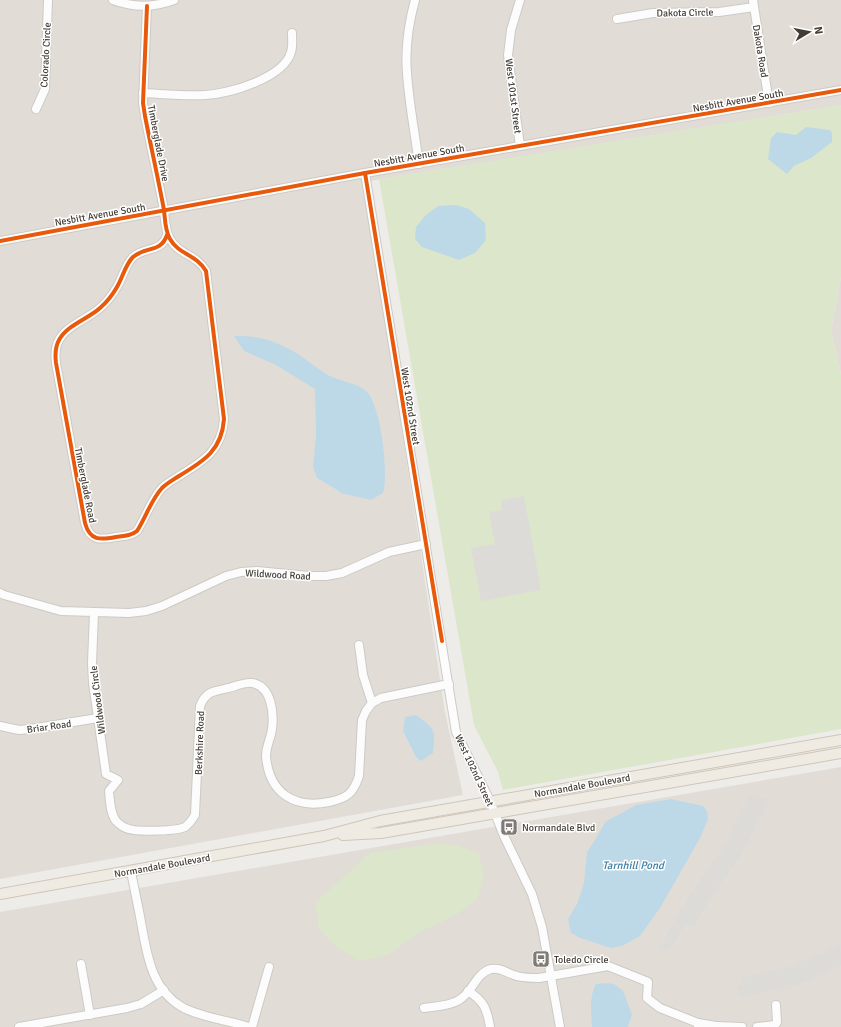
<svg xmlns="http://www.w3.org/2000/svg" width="841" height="1027" font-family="Signika,sans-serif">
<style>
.residential{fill:#e1ddd6}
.green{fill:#dce6cb}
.parking{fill:#dddbd8}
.water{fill:#bdd9e8}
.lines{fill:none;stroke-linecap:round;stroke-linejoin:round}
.minor-casing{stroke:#cccac6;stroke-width:10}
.major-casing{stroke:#cec6b8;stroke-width:12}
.minor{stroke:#fcfcfc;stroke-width:8}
.major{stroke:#efebe3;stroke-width:10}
.cycleway-casing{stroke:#fff;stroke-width:6}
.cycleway{stroke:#e8590c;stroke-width:4}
.labels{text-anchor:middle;stroke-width:3;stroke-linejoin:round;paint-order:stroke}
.street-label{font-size:10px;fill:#433d36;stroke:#fff}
.poi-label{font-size:10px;fill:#433d36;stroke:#fff;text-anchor:start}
.water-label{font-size:11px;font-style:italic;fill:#3b7ca2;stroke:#fff}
</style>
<rect width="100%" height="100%" fill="#eeece9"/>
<g class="residential">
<polygon points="0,0 841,0 841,105 364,182 445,712 463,795 0,879"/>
<polygon points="841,277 841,374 831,331"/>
<polygon points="841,767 841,1027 0,1027 0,912"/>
</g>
<g class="green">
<polygon points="841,105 841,277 831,331 841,374 841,729 503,790 498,772 474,725 379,179"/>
<polygon points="439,843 459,846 479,854 484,875 477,899 457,914 420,932 388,955 359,961 335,946 319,928 315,903 370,853"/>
</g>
<g class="parking">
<polygon points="524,496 541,590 481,601 471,548 495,544 489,512 502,510 501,500"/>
<polygon points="749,795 764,798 769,801 741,855 707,904 693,928 686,924 668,953 659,948 690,894 723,848"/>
<polygon points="841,944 841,966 798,985 740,998 737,986 743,985 741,978 792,966"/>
</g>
<g class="water">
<polygon points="806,127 830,130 832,133 832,142 811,158 794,166 787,174 768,159 771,138 777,132 796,135"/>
<polygon points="456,205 469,209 485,223 486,240 475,253 459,260 422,247 415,239 416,227 425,216 438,206"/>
<path d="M234,336c21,-1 40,4 59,15 12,7 23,17 35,24 9,5 30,9 37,15 16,12 24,84 18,103l-12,7 -31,-7 -1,-2 -22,-13 -4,-11 3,-32 -1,-46 -39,-24 -32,-14z"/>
<path d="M416,715c19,14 20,14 17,38l-12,8 -5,-4 -13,-26 2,-14z"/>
<polygon points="671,799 703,806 707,811 708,819 700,838 660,908 640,936 622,946 611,948 580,938 571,933 568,919 577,904 584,883 587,852 597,837 605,822 636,805"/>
<path d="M606,983l8,1 9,7 9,23 -4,13h-36c-1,-14 -3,-30 4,-43z"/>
</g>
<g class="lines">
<defs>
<g id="minor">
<path d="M113,0c21,8 40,8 61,0"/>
<path d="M415,0c-6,22 -10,50 -8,73 2,30 8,61 12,91"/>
<polyline points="520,0 511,30 508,55 520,146"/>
<polyline points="753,0 769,103"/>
<path d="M147,6l-4,97 2,13c6,31 13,62 19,94 1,9 1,21 6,29 9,16 26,15 36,32l18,148c-2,31 -20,42 -45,57 -6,4 -12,7 -17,12 -11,12 -16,29 -25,43 -6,5 -13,5 -21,6 -16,3 -26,4 -31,-14l-29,-160c-1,-8 -1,-16 3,-23 8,-15 29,-21 41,-32 7,-6 13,-14 17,-21 6,-10 8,-22 16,-30 13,-11 28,-4 34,-22"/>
<polyline points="617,19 653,13 719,12 754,7"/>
<path d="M143,93c21,1 41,3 62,2 24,-1 79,-17 86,-43 2,-6 1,-13 1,-19"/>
<polyline points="36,109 45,89 48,0"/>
<polyline points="365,173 456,732 490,801 504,836 532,894 542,927 560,1027"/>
<polyline points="0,241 365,173 841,90"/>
<polyline points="0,593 4,595 61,611 129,613 146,611 162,606 226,576 241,572 257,571 309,576 326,576 342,573 389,552 426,544"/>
<path d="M94,613l-2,50 1,20 13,91 12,6 -9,11c1,10 1,22 7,30 4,4 8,7 13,8 9,3 49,2 56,-2 4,-3 7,-7 10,-12l5,-109c6,-15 14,-15 29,-18 7,-2 16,-6 23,-5 20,3 22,31 20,46 -1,9 -6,17 -6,27 3,37 28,53 63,46 18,-4 24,-8 30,-26l3,-56 4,-9 6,-8 9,-5 68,-14"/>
<polyline points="359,645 363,675 372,703"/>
<polyline points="0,726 19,730 30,729 98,718"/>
<path d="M131,871c3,17 7,34 10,51 6,32 10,67 41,85 20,11 46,13 67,20"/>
<polyline points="81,964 90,1015"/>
<path d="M468,991c16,10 19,18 22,36"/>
<path d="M424,1008c13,-2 29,-2 39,-11 10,-8 15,-25 28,-28 10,-2 17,5 26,7 7,2 14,2 22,2l69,-12 40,16 -1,16 13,10 38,15v4"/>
<polyline points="698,1023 716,1026"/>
<polyline points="19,1027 127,1008 141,1004 164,990"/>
<polyline points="252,1027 269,967"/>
<polyline points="715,1027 716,1026 742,1027"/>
<polyline points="757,1027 775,1025 777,1022 776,1005"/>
</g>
<g id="major">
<polyline points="343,835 381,833 841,753"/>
<polyline points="0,894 324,836 380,821 841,740"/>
</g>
</defs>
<use href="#minor" class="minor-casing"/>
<use href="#major" class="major-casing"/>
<use href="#minor" class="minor"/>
<use href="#major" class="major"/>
<defs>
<g id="cycleway">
<path d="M147,6l-4,97 2,13c6,31 13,62 19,94 1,9 1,21 6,29 9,16 26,15 36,32l18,148c-2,31 -20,42 -45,57 -6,4 -12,7 -17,12 -11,12 -16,29 -25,43 -6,5 -13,5 -21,6 -16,3 -26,4 -31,-14l-29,-160c-1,-8 -1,-16 3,-23 8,-15 29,-21 41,-32 7,-6 13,-14 17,-21 6,-10 8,-22 16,-30 13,-11 28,-4 34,-22"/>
<polyline points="365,173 442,641"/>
<polyline points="0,241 365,173 841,90"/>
</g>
</defs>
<use href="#cycleway" class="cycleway-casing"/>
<use href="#cycleway" class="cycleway"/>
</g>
<defs>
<symbol id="bus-square" viewBox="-11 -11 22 22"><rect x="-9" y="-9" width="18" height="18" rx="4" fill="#7f7a75" stroke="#fff"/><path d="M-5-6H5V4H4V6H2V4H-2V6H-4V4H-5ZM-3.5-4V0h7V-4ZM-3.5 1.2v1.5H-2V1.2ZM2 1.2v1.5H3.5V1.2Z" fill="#fff"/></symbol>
</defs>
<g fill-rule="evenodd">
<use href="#bus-square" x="499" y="817" width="20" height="20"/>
<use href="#bus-square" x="531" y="949" width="20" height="20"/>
</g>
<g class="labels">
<g class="street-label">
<text transform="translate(685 12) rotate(-1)" y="4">Dakota Circle</text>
<text transform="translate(761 51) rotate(81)" y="4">Dakota Road</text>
<text transform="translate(45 55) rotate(-87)" y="4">Colorado Circle</text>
<text transform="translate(514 96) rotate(83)" y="4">West 101st Street</text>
<text transform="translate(738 100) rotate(-10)" y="4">Nesbitt Avenue South</text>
<text transform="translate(159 143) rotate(79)" y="4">Timberglade Drive</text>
<text transform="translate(419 155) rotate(-10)" y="4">Nesbitt Avenue South</text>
<text transform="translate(100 214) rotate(-10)" y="4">Nesbitt Avenue South</text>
<text transform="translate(411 406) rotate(81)" y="4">West 102nd Street</text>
<text transform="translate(86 485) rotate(79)" y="4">Timberglade Road</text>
<text transform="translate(278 574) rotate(3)" y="4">Wildwood Road</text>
<text transform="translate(97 700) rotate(-97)" y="4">Wildwood Circle</text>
<text transform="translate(49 726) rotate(-8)" y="4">Briar Road</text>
<text transform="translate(199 743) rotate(-88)" y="4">Berkshire Road</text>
<text transform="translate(475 770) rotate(65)" y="4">West 102nd Street</text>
<text transform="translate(582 785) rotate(-10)" y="4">Normandale Boulevard</text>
<text transform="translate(162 865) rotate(-10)" y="4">Normandale Boulevard</text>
</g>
<g class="poi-label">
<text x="522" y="831">Normandale Blvd</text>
<text x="554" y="963">Toledo Circle</text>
</g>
<g class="water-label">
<text x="633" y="869">Tarnhill Pond</text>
</g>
</g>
<g transform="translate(809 32) rotate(80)" stroke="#ffffff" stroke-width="3" paint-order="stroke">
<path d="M0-3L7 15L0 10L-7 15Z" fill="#433d36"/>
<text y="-6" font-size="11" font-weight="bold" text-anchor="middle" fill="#433d36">N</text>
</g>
</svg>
